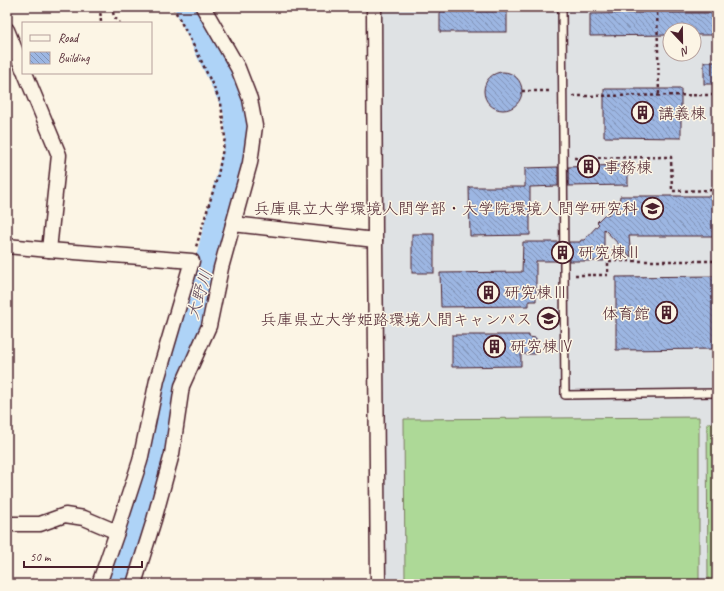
<svg xmlns="http://www.w3.org/2000/svg" width="724" height="591" font-family="Caveat,'Klee One',sans-serif">
<style>
.built{fill:#dfe2e4;fill-rule:evenodd}
.grass{fill:#add997;stroke:#7c7c61}
.lines{fill:none;stroke-linecap:round;stroke-linejoin:round}
.river{stroke:#aed3f7;stroke-width:28}
.building{fill:url(#building-back-hatch);stroke:#4a1f2b}
.service-casing{stroke:#4a1f2b;stroke-width:10}
.minor-casing{stroke:#4a1f2b;stroke-width:17}
.path{stroke:#4a1f2b;stroke-width:2.5;stroke-dasharray:3 3;stroke-linecap:butt}
.service{stroke:#fcf5e5;stroke-width:7}
.minor{stroke:#fcf5e5;stroke-width:14}
.labels{text-anchor:middle;stroke-width:3;stroke-linejoin:round;paint-order:stroke}
.poi-label{font-size:16px;fill:#4a1f2b;stroke:#fcf5e5;text-anchor:start}
.water-label{font-size:17px;font-style:italic;fill:#634c5e;stroke:#fcf5e5}
</style>
<defs>
<pattern id="building-back-hatch" width="6" height="6" patternUnits="userSpaceOnUse"><rect width="6" height="6" fill="#9cb6e2"/><path d="M-1 5l2 2M0 0l6 6M5-1l2 2" fill="none" stroke="#8193b7"/></pattern>
</defs>
<rect width="100%" height="100%" fill="#fcf5e5"/>
<filter id="ink" filterUnits="userSpaceOnUse"><feTurbulence type="fractalNoise" baseFrequency=".025" numOctaves="2"/><feDisplacementMap in="SourceGraphic" scale="8" xChannelSelector="R" yChannelSelector="G"/><feConvolveMatrix kernelMatrix="1 2 1 2 8 2 1 2 1" color-interpolation-filters="sRGB"/></filter>
<g filter="url(#ink)">
<path class="built" d="M378,7h339v577h-337zM670,30h24v24h-24z"/>
<g class="grass">
<polygon points="699,417 699,584 405,584 404,419"/>
<polygon points="707,423 717,423 717,584 708,584"/>
</g>
<g class="lines">
<polyline class="river" points="115,584 142,516 172,380 209,262 240,138 237,108 189,7"/>
</g>
<g class="building">
<rect x="440" y="7" width="67" height="25"/>
<polygon points="642,8 670,8 670,13 713,13 713,35 694,35 694,30 670,30 670,35 590,36 590,14 642,13"/>
<rect x="704" y="62" width="13" height="22"/>
<circle cx="503" cy="91" r="19"/>
<polygon points="604,89 681,89 681,138 604,137"/>
<polygon points="622,165 622,166 628,166 628,185 568,186 568,167"/>
<polygon points="558,167 558,186 530,187 530,235 470,236 469,187 525,187 525,168"/>
<polygon points="620,196 717,196 717,236 629,236 631,257 604,229 604,261 569,261 569,242 580,242 581,240 584,240 599,224 597,222 605,214 608,215 619,204"/>
<rect x="412" y="234" width="22" height="39"/>
<polygon points="523,242 559,242 559,261 536,261 536,301 529,301 529,306 441,307 440,273 522,272"/>
<polygon points="717,276 717,349 616,350 616,277"/>
<polygon points="452,335 529,335 529,337 536,338 536,354 521,354 521,366 452,367"/>
</g>
<g class="lines">
<defs>
<polyline id="service" points="562,7 565,395 717,393"/>
<g id="minor">
<polyline points="374,7 375,240 378,584"/>
<polyline points="7,30 23,69"/>
<polyline points="25,73 59,155 49,250"/>
<polyline points="233,224 375,240"/>
<polyline points="7,246 49,250 192,261 157,380 140,461 117,532 99,584"/>
<polyline points="7,524 40,524 65,515 84,518 117,532"/>
<polyline points="134,584 154,520 172,454 182,386 209,326 221,268 250,163 255,126 250,99 238,68 203,7"/>
</g>
</defs>
<use href="#service" class="service-casing"/>
<use href="#minor" class="minor-casing"/>
<g class="path">
<polyline points="100,7 101,23"/>
<polyline points="110,7 113,12 114,17 120,23"/>
<polyline points="173,7 198,54 221,103 225,138 218,175 196,247"/>
<polyline points="657,7 659,95"/>
<polyline points="111,9 115,7"/>
<polyline points="522,91 552,91"/>
<polyline points="573,96 717,95"/>
<polyline points="574,158 671,157 672,191 717,190"/>
<polyline points="575,275 608,275 608,261 717,261"/>
</g>
<use href="#service" class="service"/>
<use href="#minor" class="minor"/>
</g>
</g>
<defs>
<symbol id="building-ring" viewBox="-11 -11 22 22"><circle r="9.5" fill="#fcf5e5" stroke="#4a1f2b" stroke-width="1.5"/><path d="M-4-6H4V6H1V3H-1V6H-4ZM-2.5-4.3h1.7v1.8h-1.7ZM.8-4.3h1.7v1.8H.8ZM-2.5-1h1.7V.8h-1.7ZM.8-1h1.7V.8H.8Z" fill="#4a1f2b"/></symbol>
<symbol id="university-ring" viewBox="-11 -11 22 22"><circle r="9.5" fill="#fcf5e5" stroke="#4a1f2b" stroke-width="1.5"/><path d="M0-5L7-2L0 1L-7-2ZM-4 1L0 2.5L4 1V4Q0 6-4 4Z" fill="#4a1f2b"/></symbol>
</defs>
<g fill-rule="evenodd">
<use href="#building-ring" x="630" y="100" width="25" height="25"/>
<use href="#building-ring" x="576" y="154" width="25" height="25"/>
<use href="#university-ring" x="640" y="196" width="25" height="25"/>
<use href="#building-ring" x="550" y="240" width="25" height="25"/>
<use href="#building-ring" x="476" y="280" width="25" height="25"/>
<use href="#building-ring" x="654" y="300" width="25" height="25"/>
<use href="#university-ring" x="536" y="306" width="25" height="25"/>
<use href="#building-ring" x="482" y="334" width="25" height="25"/>
</g>
<g class="labels">
<g class="poi-label">
<text x="658" y="119">講義棟</text>
<text x="604" y="173">事務棟</text>
<text x="638" y="214" text-anchor="end">兵庫県立大学環境人間学部・大学院環境人間学研究科</text>
<text x="578" y="258">研究棟Ⅱ</text>
<text x="504" y="298">研究棟Ⅲ</text>
<text x="650" y="319" text-anchor="end">体育館</text>
<text x="532" y="325" text-anchor="end">兵庫県立大学姫路環境人間キャンパス</text>
<text x="510" y="352">研究棟Ⅳ</text>
</g>
<g class="water-label">
<text transform="translate(199 294) rotate(-73)" y="6">大野川</text>
</g>
</g>
<rect width="724" height="591" fill="none" stroke="#fcf5e5" stroke-width="24"/>
<rect x="12" y="12" width="700" height="567" fill="none" stroke="#4a1f2b" stroke-width="1.5" filter="url(#ink)"/>
<rect x="22" y="22" width="130" height="52" fill="#fcf5e5" stroke="#b59f9b"/>
<rect x="30" y="35" width="20" height="6" fill="#fcf5e5" stroke="#b59f9b"/>
<text x="58" y="42" font-size="12" fill="#4a1f2b">Road</text>
<rect x="30" y="52" width="20" height="12" fill="url(#building-back-hatch)" stroke="#b59f9b"/>
<text x="58" y="62" font-size="12" fill="#4a1f2b">Building</text>
<g transform="translate(682 42) rotate(158)"><circle r="19" fill="#fcf5e5" stroke="#b59f9b"/>
<path d="M0-3L7 15L0 10L-7 15Z" fill="#4a1f2b"/>
<text y="-6" font-size="11" font-weight="bold" text-anchor="middle" fill="#4a1f2b">N</text>
</g>
<path d="M24 561v6h118v-6" fill="none" stroke="#4a1f2b" stroke-width="2"/>
<text x="30" y="561" font-size="12" fill="#4a1f2b" stroke="#fcf5e5" stroke-width="3" paint-order="stroke">50 m</text>
</svg>
